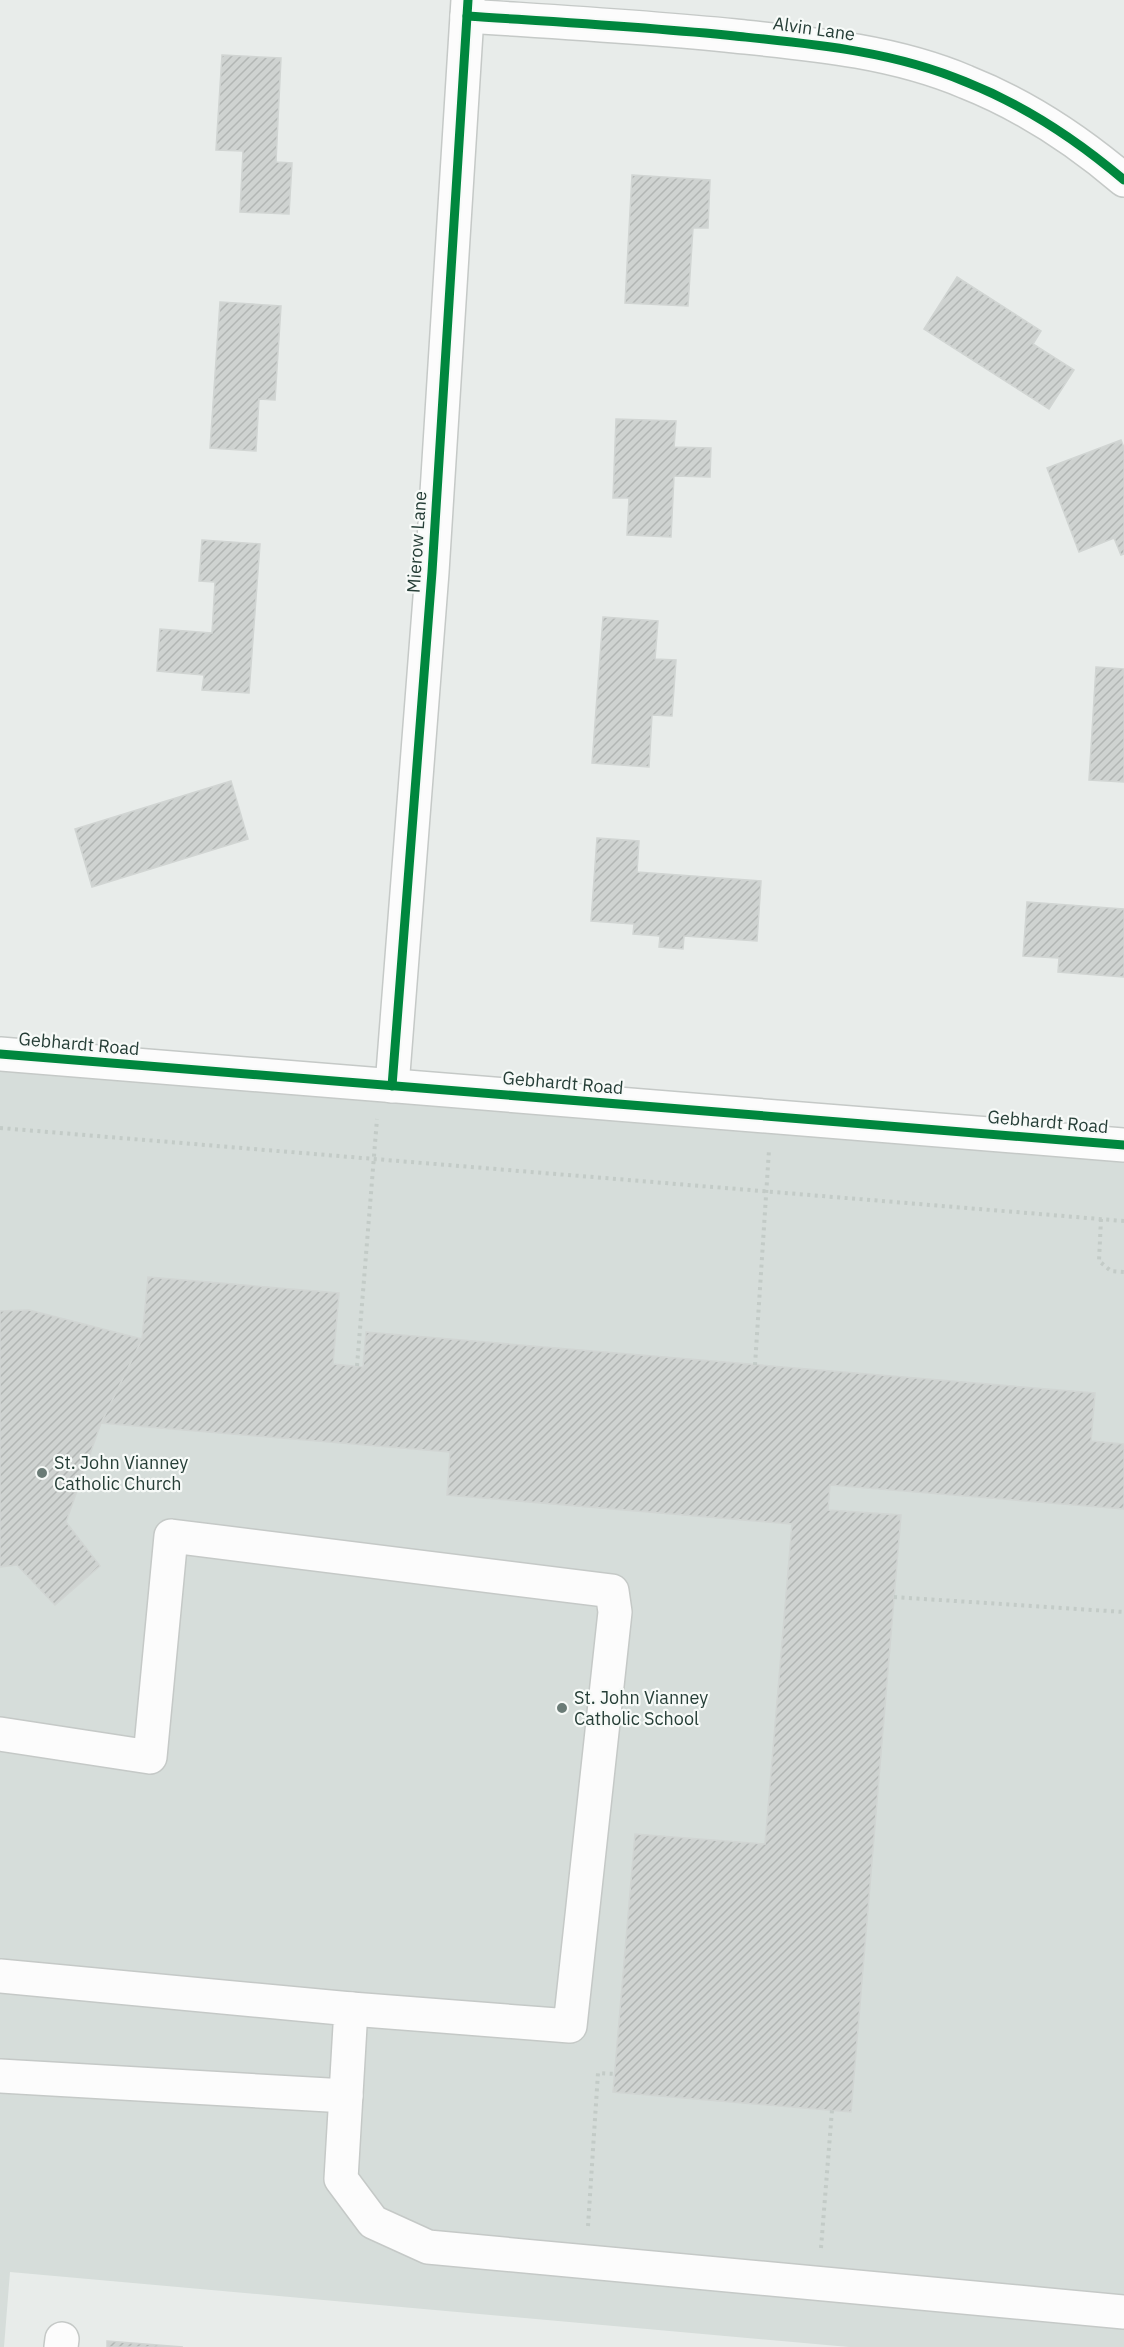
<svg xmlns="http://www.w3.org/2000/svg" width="1124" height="2347" font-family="'IBM Plex Sans',sans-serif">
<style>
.built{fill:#d6ddda}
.building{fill:url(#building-hatch);stroke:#d1d5d3;stroke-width:1.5}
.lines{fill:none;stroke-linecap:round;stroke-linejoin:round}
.minor-casing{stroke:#c5c9c7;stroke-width:36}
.path{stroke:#c3cbc7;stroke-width:4;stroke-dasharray:3 4.5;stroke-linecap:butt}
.minor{stroke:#fcfcfc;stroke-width:33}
.cycleway-casing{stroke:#f7faf8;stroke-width:13}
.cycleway{stroke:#00873e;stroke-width:9}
.poi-dot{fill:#6a7b76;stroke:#f7faf8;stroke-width:2}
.labels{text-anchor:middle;stroke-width:4.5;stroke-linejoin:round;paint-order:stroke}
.street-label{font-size:18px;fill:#263e37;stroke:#f7faf8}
.poi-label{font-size:18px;fill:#263e37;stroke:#f7faf8;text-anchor:start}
</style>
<defs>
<pattern id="building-hatch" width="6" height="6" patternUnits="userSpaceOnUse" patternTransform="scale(1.5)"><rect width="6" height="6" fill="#cfd3d1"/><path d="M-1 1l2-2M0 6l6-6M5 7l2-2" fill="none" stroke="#b2b6b4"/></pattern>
</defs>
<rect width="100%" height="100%" fill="#e8ecea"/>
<polygon class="built" points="0,1065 1124,1145 1124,2347 849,2347 10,2272 4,2347 0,2347"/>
<g class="building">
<polygon points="222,55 281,58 276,162 292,163 289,214 240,212 243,151 216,150"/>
<polygon points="632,175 710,180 708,228 693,228 688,306 625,303"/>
<polygon points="957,277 1041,331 1033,344 1074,370 1049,409 924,329"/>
<polygon points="220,302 281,306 275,400 259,399 256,451 210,448"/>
<polygon points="616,419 676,421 674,447 711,448 710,477 674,476 671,537 627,535 629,498 613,498"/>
<polygon points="1121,440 1124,448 1124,554 1121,555 1114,538 1079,552 1047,468"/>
<polygon points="202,540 260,544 249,693 202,690 204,675 157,671 160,629 212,633 215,582 199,581"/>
<polygon points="603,617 658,621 655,659 676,660 672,716 652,715 649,767 592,763"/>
<polygon points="1096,667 1124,669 1124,782 1089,780"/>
<polygon points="231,781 248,839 92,887 75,829"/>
<polygon points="597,838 639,841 637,872 761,881 757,941 684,936 683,949 659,947 660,936 633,934 634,924 591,921"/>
<polygon points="1027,902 1124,909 1124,977 1058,972 1059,958 1023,956"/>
<polygon points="148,1277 339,1293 333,1364 363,1367 366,1332 1095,1393 1091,1441 1124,1444 1124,1509 830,1485 828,1510 901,1515 851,2112 613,2092 635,1834 765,1844 792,1524 447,1495 450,1452 101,1423 142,1339"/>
<polygon points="29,1310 142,1339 101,1423 66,1522 100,1566 55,1605 17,1565 0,1567 0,1311"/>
<polygon points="107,2341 183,2347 107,2347"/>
</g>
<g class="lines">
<defs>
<g id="minor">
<path d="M467,16c90,6 179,11 268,20 78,8 158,15 231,46 58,23 111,58 158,98"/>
<polyline points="0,1054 1124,1145"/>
<polyline points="392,1086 432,572 468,0"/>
<polyline points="0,1734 150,1757 171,1536 612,1591 615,1612 570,2026 351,2009"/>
<polyline points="0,1976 351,2009 341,2179 373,2222 428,2247 1124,2312"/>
<polyline points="0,2076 346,2096"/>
<polyline points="61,2347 62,2339"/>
</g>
</defs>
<use href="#minor" class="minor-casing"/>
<g class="path">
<polyline points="0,1128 1124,1221"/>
<polyline points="1101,1219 1099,1261 1111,1271 1124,1272"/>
<polyline points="755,1365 769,1150"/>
<polyline points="357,1366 377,1119"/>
<polyline points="894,1597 1124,1612"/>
<polyline points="588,2226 598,2073 615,2074"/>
<polyline points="821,2248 832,2110"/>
</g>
<use href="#minor" class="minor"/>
<defs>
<g id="cycleway">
<path d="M467,16c90,6 179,11 268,20 78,8 158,15 231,46 58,23 111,58 158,98"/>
<polyline points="0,1054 1124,1145"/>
<polyline points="392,1086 432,572 468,0"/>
</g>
</defs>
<use href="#cycleway" class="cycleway-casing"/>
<use href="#cycleway" class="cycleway"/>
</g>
<g class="poi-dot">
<circle cx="42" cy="1473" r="6"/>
<circle cx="562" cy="1708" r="6"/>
</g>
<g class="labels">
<g class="street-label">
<text transform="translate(814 29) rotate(8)" y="6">Alvin Lane</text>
<text transform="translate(417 542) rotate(-86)" y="6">Mierow Lane</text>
<text transform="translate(79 1044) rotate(5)" y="6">Gebhardt Road</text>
<text transform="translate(563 1083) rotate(5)" y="6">Gebhardt Road</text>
<text transform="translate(1048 1122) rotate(5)" y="6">Gebhardt Road</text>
</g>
<g class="poi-label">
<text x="54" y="1469">St. John Vianney<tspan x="54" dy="21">Catholic Church</tspan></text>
<text x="574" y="1704">St. John Vianney<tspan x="574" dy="21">Catholic School</tspan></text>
</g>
</g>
</svg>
